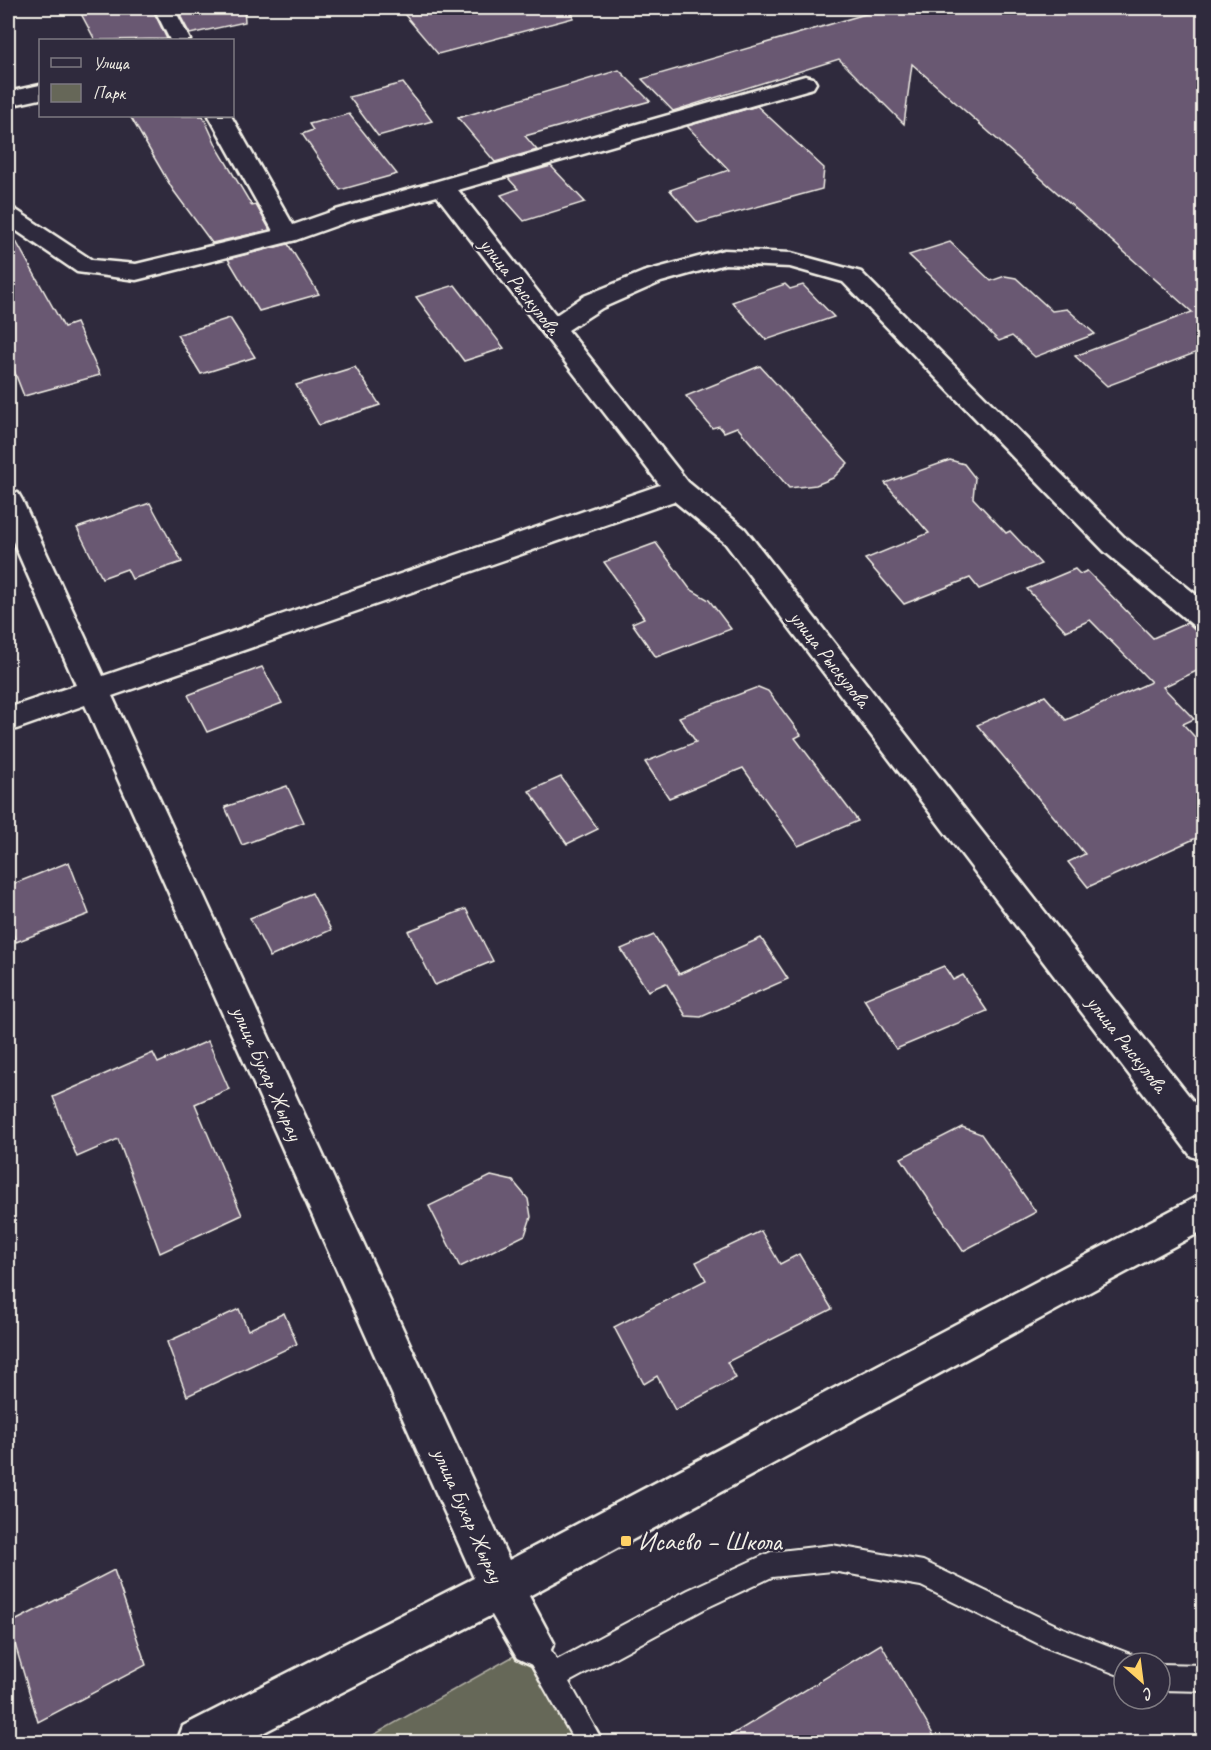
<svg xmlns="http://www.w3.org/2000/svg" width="1211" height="1750" font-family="Caveat,sans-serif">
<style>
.green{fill:#666758;stroke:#adaca0;stroke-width:1.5}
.building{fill:#695872;stroke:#f4f1e8;stroke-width:1.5}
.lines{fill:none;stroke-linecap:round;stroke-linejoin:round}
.lane-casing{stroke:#f4f1e8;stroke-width:4}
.street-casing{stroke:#f4f1e8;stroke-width:5}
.lane{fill:#2f2a3d;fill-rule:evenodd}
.street{fill:#2f2a3d;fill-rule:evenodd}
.poi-dot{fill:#ffd166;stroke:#2f2a3d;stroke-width:2}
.labels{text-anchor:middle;stroke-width:5;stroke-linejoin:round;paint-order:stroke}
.street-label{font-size:21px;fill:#f4f1e8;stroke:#2f2a3d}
.near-poi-label{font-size:26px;fill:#f4f1e8;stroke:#2f2a3d;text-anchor:start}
</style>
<rect width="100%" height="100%" fill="#2f2a3d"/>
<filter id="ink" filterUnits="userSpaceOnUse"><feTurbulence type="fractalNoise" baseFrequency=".0167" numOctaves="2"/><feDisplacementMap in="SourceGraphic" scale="12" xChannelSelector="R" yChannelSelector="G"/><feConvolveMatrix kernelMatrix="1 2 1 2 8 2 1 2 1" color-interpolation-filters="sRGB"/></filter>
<g filter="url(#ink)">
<polygon class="green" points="532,1643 590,1742 361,1742 512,1657"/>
<g class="building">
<polygon points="78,8 152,8 167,39 95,40"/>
<polygon points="176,8 244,8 245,22 190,34"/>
<polygon points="399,8 572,8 573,18 438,54"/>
<polygon points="886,8 1203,8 1203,350 1107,386 1075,356 1192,312 912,64 904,124 839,59 673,111 642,79"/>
<polygon points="619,70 650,101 525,136 537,150 495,162 458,118"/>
<polygon points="403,83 432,121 378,136 349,97"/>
<polygon points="757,106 824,168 822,189 698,223 670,190 729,170 687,126"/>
<polygon points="349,114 397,174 340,190 302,134 313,130 309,124"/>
<polygon points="130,116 203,116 218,149 252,206 256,205 270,230 212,243 173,190"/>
<polygon points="551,166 585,202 524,221 501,195 518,189 508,178"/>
<polygon points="8,227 64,327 76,323 100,375 24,396 8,355"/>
<polygon points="950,242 991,281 1005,276 1016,278 1052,311 1067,309 1095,334 1035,357 1012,336 999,341 909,255"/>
<polygon points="288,244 319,294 259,311 228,259"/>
<polygon points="785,284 790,289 803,285 834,317 766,340 732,302"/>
<polygon points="455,285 504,348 464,361 416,297"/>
<polygon points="230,318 255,357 201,374 177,335"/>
<polygon points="760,366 848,463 833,478 816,485 789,488 737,427 724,432 719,426 712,428 686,396"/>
<polygon points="355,367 380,405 319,425 296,385"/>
<polygon points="950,460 964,464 975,478 973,498 1006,533 1010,531 1041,564 979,589 970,578 904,604 865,559 929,533 885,483"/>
<polygon points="150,503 182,562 132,579 127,569 102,578 77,528"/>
<polygon points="656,543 690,589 709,600 731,629 656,657 632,623 644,618 604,562"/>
<polygon points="1075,569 1080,574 1087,571 1153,638 1187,623 1203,638 1203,668 1163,687 1194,719 1183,724 1203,746 1203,835 1088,887 1068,862 1085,854 977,725 1045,696 1066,720 1151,682 1090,620 1066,631 1027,589"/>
<polygon points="262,667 282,703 207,732 188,695"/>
<polygon points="758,687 768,691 801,735 795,738 858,821 798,846 743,768 669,798 645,762 696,742 679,717"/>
<polygon points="561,777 598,829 567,844 529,791"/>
<polygon points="287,786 304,822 242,845 225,807"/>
<polygon points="69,862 89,914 16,942 8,919 8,886"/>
<polygon points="312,893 331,930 270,957 250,918"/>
<polygon points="466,909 493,961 435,985 408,931"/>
<polygon points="654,935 679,974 761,938 788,979 701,1017 686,1016 666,983 648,991 621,949"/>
<polygon points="944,966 953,980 963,975 987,1011 896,1049 864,999"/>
<polygon points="208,1041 229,1089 195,1104 242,1215 160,1253 118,1139 77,1157 53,1097 153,1053 158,1063"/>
<polygon points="962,1127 981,1134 1036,1212 963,1251 901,1158"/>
<polygon points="491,1176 513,1181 528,1199 531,1217 525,1235 460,1267 429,1206"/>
<polygon points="761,1231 780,1264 799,1254 832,1309 727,1362 736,1378 675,1410 657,1376 644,1384 614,1327 706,1280 696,1262"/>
<polygon points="239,1309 248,1330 284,1313 297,1344 187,1396 167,1342"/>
<polygon points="114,1570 146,1665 38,1722 9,1624"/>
<polygon points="881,1644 938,1743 718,1743"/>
</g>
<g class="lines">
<defs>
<g id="lane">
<polygon points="832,1545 923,1561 1060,1627 1133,1655 1137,1663 1124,1663 1124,1677 1045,1647 921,1586 832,1571 772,1577 706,1608 569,1682 603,1742 575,1742 519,1643 523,1634 532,1630 541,1634 557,1660 688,1590 762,1556 771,1552"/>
<polygon points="1160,1664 1204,1665 1204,1691 1160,1690"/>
</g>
<g id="street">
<polygon points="154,8 174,8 190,40 170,40"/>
<polygon points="805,76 813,78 816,83 813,88 458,190 556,315 584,296 643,272 724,250 791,253 861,272 1124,537 1204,601 1204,629 1194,626 1104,551 843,282 790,267 725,264 661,282 602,308 568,330 688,482 745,529 1204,1115 1204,1161 1191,1156 725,543 674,501 112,696 509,1560 1204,1193 1204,1230 529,1596 554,1643 547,1658 532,1665 517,1658 492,1615 245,1742 177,1742 183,1726 474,1578 85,705 8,732 8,708 76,685 8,530 8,491 18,493 22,500 103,676 660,485 437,196 352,220 296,240 136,280 77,272 8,225 8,208 16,210 92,260 136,264 273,231 209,116 231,116 293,225 336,210"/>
<polygon points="40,85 40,99 8,106 8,92"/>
</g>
</defs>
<use href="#lane" class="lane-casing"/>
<use href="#street" class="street-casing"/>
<use href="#lane" class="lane"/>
<use href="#street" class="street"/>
</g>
</g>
<rect class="poi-dot" x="620" y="1535" width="12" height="12" rx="3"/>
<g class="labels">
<g class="street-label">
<text transform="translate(520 286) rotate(52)" y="7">улица Рыскулова</text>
<text transform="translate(830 659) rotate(52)" y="7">улица Рыскулова</text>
<text transform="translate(1127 1044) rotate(52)" y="7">улица Рыскулова</text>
<text transform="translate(267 1073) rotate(66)" y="7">улица Бухар Жырау</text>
<text transform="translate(468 1515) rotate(66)" y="7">улица Бухар Жырау</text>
</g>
<g class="near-poi-label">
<text x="638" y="1550">Исаево – Школа</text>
</g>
</g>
<rect width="1211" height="1750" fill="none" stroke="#2f2a3d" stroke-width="30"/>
<rect x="15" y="15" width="1181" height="1720" fill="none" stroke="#f4f1e8" stroke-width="2" filter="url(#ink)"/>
<rect x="39" y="39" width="195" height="78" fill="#2f2a3d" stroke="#7e7a81" stroke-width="1.5"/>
<rect x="51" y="58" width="30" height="9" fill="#2f2a3d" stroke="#7e7a81" stroke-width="1.5"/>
<text x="93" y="69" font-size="18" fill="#f4f1e8">Улица</text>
<rect x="51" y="84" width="30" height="18" fill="#666758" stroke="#7e7a81" stroke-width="1.5"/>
<text x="93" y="99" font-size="18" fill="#f4f1e8">Парк</text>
<g transform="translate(1142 1681) rotate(152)"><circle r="28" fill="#2f2a3d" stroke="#7e7a81" stroke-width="1.5"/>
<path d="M0-4.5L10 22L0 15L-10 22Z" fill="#ffd166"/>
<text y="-9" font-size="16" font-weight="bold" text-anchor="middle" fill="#f4f1e8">С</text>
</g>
</svg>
